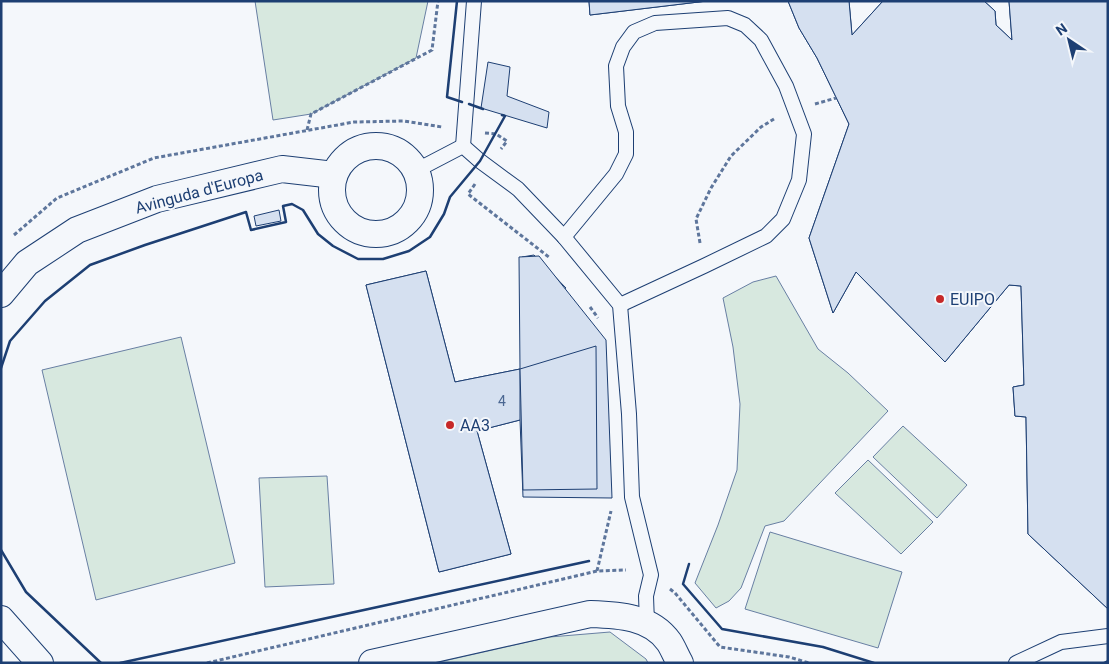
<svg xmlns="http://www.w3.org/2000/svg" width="1109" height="664" font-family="Roboto,sans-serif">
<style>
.green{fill:#d7e8df;stroke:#687fa3}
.building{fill:#d5e0f0;stroke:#1d3f73}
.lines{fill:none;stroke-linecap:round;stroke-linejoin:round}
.service-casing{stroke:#1d3f73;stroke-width:16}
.minor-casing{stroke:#1d3f73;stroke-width:28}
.path{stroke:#5e769c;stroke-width:3;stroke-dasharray:4 2.5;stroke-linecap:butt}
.service{stroke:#f4f7fb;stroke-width:14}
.minor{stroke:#f4f7fb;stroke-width:26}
.wall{stroke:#1d3f73;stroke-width:2.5}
.poi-dot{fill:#c62828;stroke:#f4f7fb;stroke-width:2}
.labels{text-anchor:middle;stroke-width:4;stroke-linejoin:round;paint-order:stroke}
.number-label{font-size:14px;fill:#4b6792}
.street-label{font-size:16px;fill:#1d3f73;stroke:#f4f7fb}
.poi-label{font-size:16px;fill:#1d3f73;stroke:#f4f7fb;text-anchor:start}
</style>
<rect width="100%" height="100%" fill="#f4f7fb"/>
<g class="green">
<polygon points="255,1 428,1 416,58 311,114 273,120"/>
<polygon points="776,276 818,349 848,373 888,411 784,521 765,526 741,588 729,601 716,608 695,583 718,525 737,470 740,404 733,347 723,298 753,282"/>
<polygon points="181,337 235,563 96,600 42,370"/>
<polygon points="903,426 967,485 937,518 873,457"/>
<polygon points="868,460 933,522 901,554 835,493"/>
<polygon points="327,476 334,584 265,587 259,478"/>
<polygon points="770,532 902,572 878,648 745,609"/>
<polygon points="610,632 646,659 648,663 435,663 550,637"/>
</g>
<g class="building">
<polygon points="589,1 707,1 590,15"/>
<polygon points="589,1 707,1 590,15"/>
<polygon points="788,1 849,1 852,35 883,1 984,1 995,11 996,25 1012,40 1009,1 1108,1 1108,609 1028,534 1026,417 1015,416 1013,387 1024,385 1021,286 1009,285 945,362 856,272 833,313 809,238 849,124 817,58 799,28"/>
<polygon points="788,1 849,1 852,35 883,1 984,1 995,11 996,25 1012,40 1009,1 1108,1 1108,609 1028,534 1026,417 1015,416 1013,387 1024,385 1021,286 1009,285 945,362 856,272 833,313 809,238 849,124 817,58 799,28"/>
<polygon points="488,62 510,67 507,96 549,112 547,128 481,108"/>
<polygon points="279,210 281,221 256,226 254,216"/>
<polygon points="534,255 566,288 531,309 522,257"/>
<polygon points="539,256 606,340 612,498 523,497 520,420 477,431 511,554 439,572 366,285 426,271 455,382 520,369 519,257"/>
<polygon points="426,271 455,382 520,369 520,420 477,431 511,554 439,572 366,285"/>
<polygon points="596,346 597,489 523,490 520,369"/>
</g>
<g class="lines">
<defs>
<g id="service">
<polyline points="463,146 474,1"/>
<polyline points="417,170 463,146 480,161 518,189 564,237 620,305 629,414 632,497 651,575 646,596 647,623"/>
<polyline points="564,237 616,174 626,154 626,132 618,106 616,66 623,47 634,32 655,23 728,18 745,25 761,40 786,86 804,134 799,180 783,219 766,236 704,266 620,305"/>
<polyline points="1016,663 1061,642 1108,636"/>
</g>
<g id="minor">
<circle cx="376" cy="190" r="44"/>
<polyline points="1,294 27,263 77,230 157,199 282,169 334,175"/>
<polyline points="1,619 40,663"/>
<path d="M372,663l218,-49c28,1 61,2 79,28 4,6 7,14 11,21"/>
</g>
</defs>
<use href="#service" class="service-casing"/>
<use href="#minor" class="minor-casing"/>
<g class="path">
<polyline points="815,104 836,98"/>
<polyline points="307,130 311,114 432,50 438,1"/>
<polyline points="485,133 496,134 507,141 501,149"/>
<polyline points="475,184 468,194 550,258"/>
<polyline points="14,235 57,198 154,158 354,122 404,121 442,127"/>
<polyline points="700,243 696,219 711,188 731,156 761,127 774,119"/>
<polyline points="590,307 598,318"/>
<polyline points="597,571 611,511"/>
<polyline points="670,589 675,593 720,647 789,657 809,663"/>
<polyline points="207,663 597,571 626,570"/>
</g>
<use href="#service" class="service"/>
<use href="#minor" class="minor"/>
<g class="wall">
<polyline points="457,1 447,97 462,102"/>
<polyline points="469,104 483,109"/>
<polyline points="1,368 10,341 45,301 90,265 145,245 246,212 251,230 286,222 283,206 292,204 303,210 318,234 333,246 358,259 383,259 409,251 430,237 444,214 450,197 480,161 505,116 502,115"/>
<polyline points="1,550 26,592 101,663"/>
<polyline points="689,564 683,584 722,629 823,647 874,663"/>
<polyline points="120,663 589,561"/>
<polyline points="1104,663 1108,661"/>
</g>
</g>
<g class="poi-dot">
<circle cx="940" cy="299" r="5"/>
<circle cx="450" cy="425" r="5"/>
</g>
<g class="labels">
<g class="number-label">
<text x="502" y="406">4</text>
</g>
<g class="street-label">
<text transform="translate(199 191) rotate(-15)" y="6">Avinguda d'Europa</text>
</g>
<g class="poi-label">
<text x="950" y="305">EUIPO</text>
<text x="460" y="431">AA3</text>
</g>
</g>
<rect width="1109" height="664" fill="none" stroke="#1d3f73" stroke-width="5"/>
<g transform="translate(1069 40) rotate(325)" stroke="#f4f7fb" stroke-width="4" paint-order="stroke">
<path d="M0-4L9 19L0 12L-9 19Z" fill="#1d3f73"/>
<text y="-8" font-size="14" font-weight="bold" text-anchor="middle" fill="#1d3f73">N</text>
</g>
</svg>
